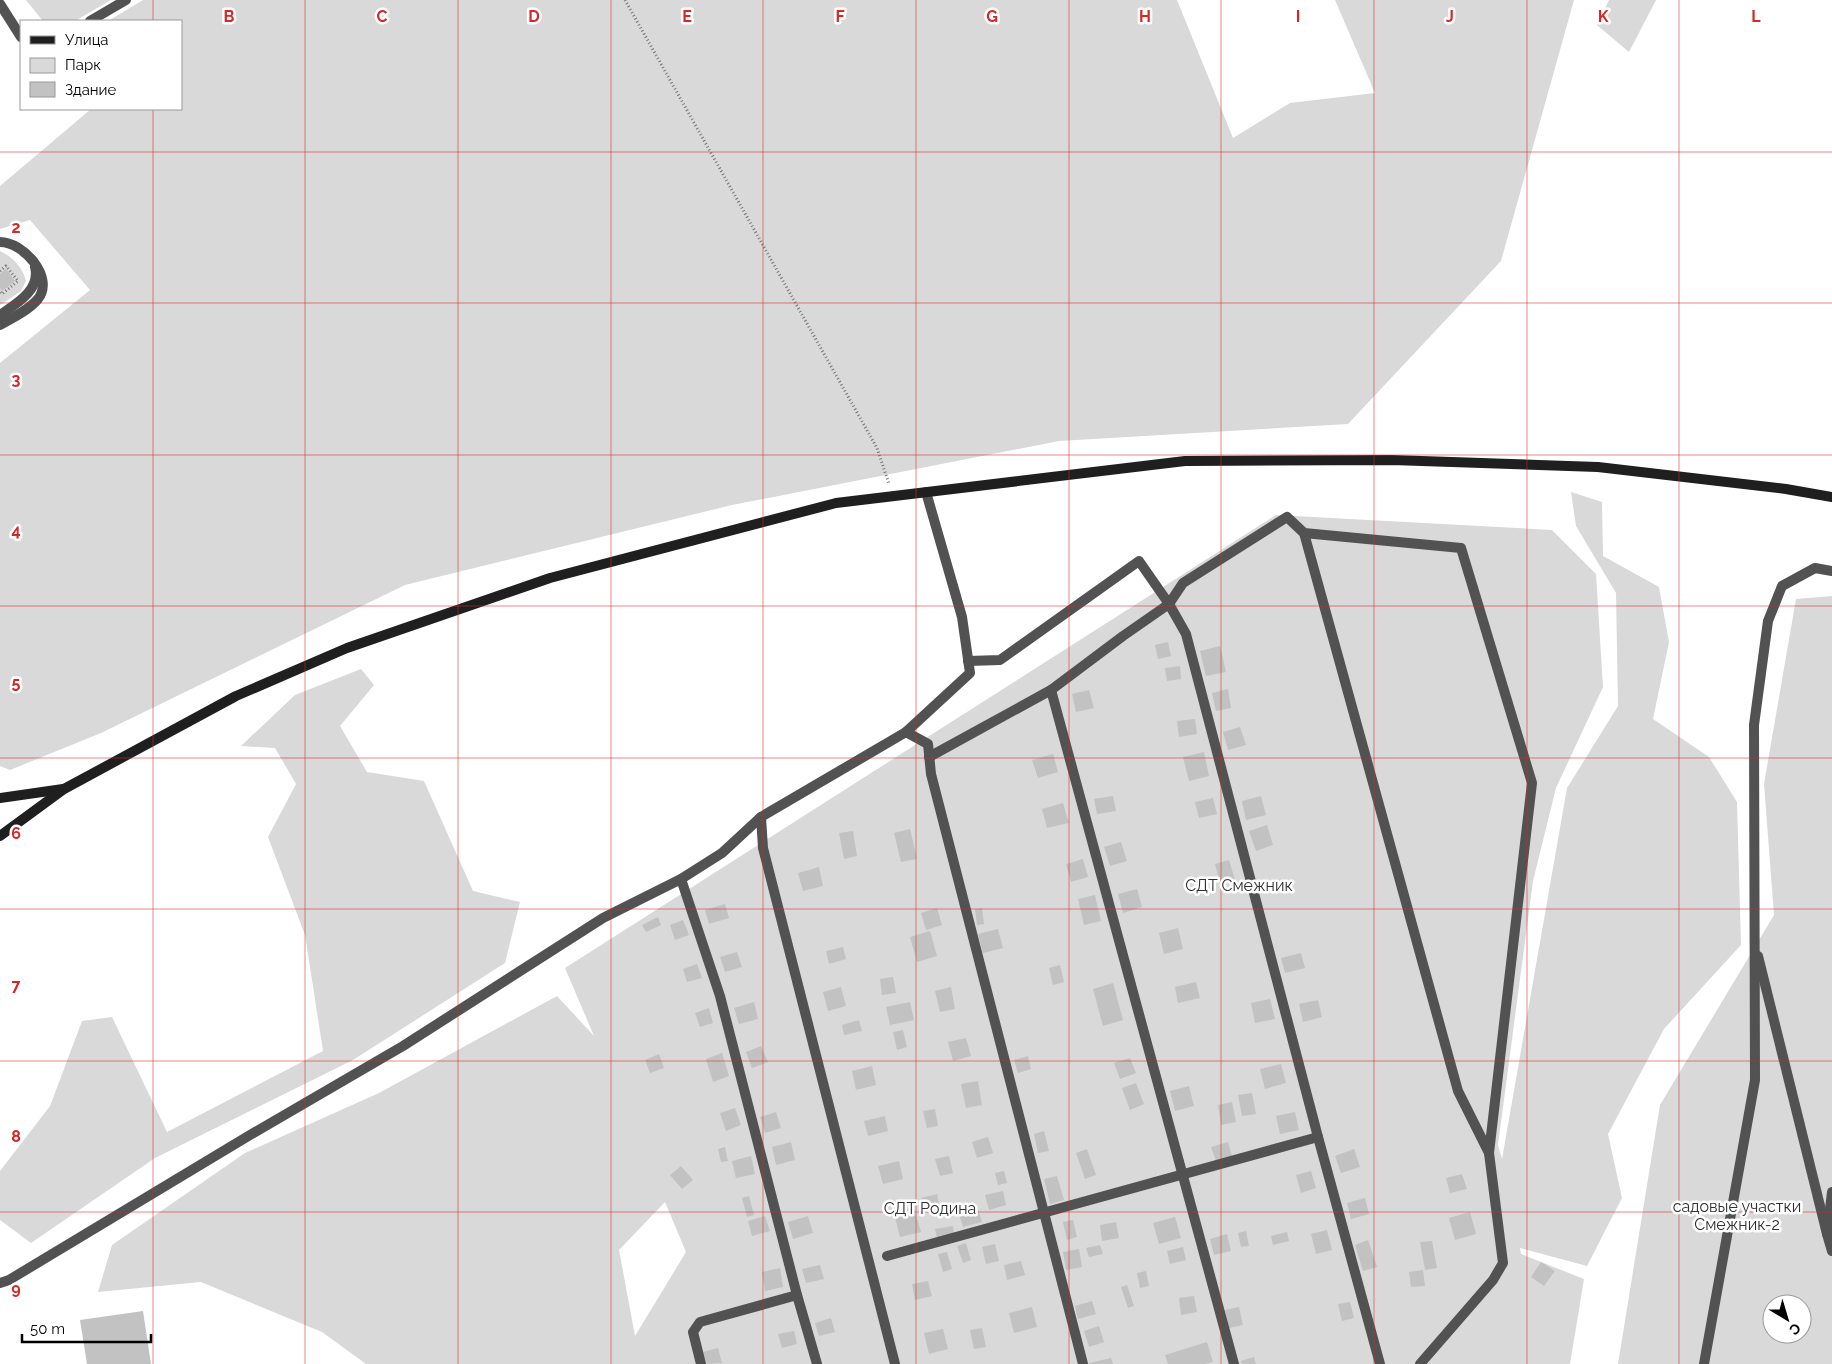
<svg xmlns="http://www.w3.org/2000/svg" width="1832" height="1364" font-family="Raleway,sans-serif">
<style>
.green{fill:#d9d9d9;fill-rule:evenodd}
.building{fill:#c2c2c2}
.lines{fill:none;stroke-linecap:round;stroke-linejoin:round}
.path{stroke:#747474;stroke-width:3;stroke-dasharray:1 2.5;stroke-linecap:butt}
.lane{stroke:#525252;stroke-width:10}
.street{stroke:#525252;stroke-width:10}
.secondary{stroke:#1f1f1f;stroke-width:10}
.grid{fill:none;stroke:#d62828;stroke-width:1;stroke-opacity:0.55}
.labels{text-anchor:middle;stroke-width:5;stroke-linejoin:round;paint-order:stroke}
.park-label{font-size:16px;fill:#303030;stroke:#fff}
.grid-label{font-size:16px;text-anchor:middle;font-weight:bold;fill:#d62828;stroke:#fff;stroke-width:5;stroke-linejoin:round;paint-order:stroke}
</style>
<rect width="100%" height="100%" fill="#fff"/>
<g class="green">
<polygon points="26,0 111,0 75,21 43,21"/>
<polygon points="143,0 1177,0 1233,138 1290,103 1375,93 1335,0 1574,0 1501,261 1348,424 1059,441 732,505 405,585 101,733 10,770 0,766 0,363 90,290 30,220 0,229 0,186 91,109 181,109 181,21 108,21"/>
<polygon points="1609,0 1656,0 1629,52 1597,25"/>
<path d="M0,251c12,5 23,17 26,30l-5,10 -21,14z"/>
<path d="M1571,492l31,10 1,54 56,31 10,55 -16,77 56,38 28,45 4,143 -77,84 -56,105 14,64 -35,68 -67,-18 1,6 63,25 -14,85h-1204l-44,-32 -121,-50 -103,10 14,-47 133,-92 134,-60 178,-97 37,40 -29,-68 711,-453 276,15 44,44 7,113 -47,101 -23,93 -35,264 4,14 65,-371 51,-82 -2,-113 -40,-67zM665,1202l21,50 -51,84 -16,-86z"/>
<path d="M1832,596v768h-214l42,-259 114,-190 -10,-131 32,-185zM1772,1304h30v30h-30z"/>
<polygon points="361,669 374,685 340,726 367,772 424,781 473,891 520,902 505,963 353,1060 155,1158 31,1243 0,1220 0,1171 50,1106 82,1021 112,1017 167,1132 323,1051 305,935 268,837 296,784 275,748 241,746 295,695"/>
</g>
<g class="building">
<polygon points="6,269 15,281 2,291 0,288 0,274"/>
<polygon points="1168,642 1171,656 1158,659 1155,645"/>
<polygon points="1220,646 1226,672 1206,676 1200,651"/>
<polygon points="1180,666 1181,679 1167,681 1165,668"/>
<polygon points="1228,689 1231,708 1216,711 1212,693"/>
<polygon points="1089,690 1094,708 1076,712 1072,694"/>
<polygon points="1195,719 1197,734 1179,737 1177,721"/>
<polygon points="1240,727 1246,745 1228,750 1223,732"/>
<polygon points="1204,752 1209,776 1189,781 1183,757"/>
<polygon points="1053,754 1058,772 1038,778 1032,760"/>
<polygon points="1113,796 1116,811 1097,814 1094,799"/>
<polygon points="1261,796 1266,815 1246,820 1242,801"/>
<polygon points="1213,798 1217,814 1199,818 1195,802"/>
<polygon points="1063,803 1069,823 1047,828 1042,809"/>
<polygon points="1267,825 1273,845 1256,851 1249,831"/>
<polygon points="910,829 917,859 901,862 894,833"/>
<polygon points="853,831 857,856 844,859 839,833"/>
<polygon points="1121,842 1127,861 1110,866 1104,847"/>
<polygon points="1083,859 1088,877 1071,882 1066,864"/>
<polygon points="1229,860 1235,880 1220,884 1215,864"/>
<polygon points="819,867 823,886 803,891 798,873"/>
<polygon points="1137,889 1142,907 1123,913 1118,894"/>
<polygon points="1095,895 1101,921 1084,925 1078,899"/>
<polygon points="725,904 729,918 709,924 705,910"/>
<polygon points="937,908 942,925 926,930 921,913"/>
<polygon points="982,908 984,924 977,925 975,909"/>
<polygon points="658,917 661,925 646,932 642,925"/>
<polygon points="683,920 689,935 675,940 670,925"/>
<polygon points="1178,928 1183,949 1164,954 1159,933"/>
<polygon points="998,929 1003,948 983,953 978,934"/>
<polygon points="930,931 937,956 917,962 910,937"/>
<polygon points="843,947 846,959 829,964 826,951"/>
<polygon points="737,952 742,967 725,972 720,957"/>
<polygon points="1301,953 1305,968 1285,973 1281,958"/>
<polygon points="697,964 702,978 687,982 683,969"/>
<polygon points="1060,965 1064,982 1053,985 1049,968"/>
<polygon points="893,977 896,993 882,995 880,979"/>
<polygon points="1196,982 1200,998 1178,1003 1175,987"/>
<polygon points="1113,983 1123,1020 1103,1026 1093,989"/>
<polygon points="841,987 846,1006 828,1011 823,992"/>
<polygon points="951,987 955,1009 940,1012 935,991"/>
<polygon points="1270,999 1275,1019 1255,1023 1251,1003"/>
<polygon points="1318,1000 1322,1017 1303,1022 1299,1004"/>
<polygon points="754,1002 758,1019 739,1024 734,1008"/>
<polygon points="910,1002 914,1020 890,1025 886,1007"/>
<polygon points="709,1008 713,1023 700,1027 695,1013"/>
<polygon points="859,1020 862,1031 844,1035 842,1025"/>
<polygon points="903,1030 907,1047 897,1050 893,1032"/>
<polygon points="966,1038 971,1056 953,1061 948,1042"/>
<polygon points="761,1046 768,1062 752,1068 746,1052"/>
<polygon points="722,1053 729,1076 713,1082 706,1059"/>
<polygon points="659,1054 664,1068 650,1073 645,1060"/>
<polygon points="1028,1056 1031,1069 1018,1073 1014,1060"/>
<polygon points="1130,1058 1136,1073 1120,1079 1114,1063"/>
<polygon points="1281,1064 1286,1083 1265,1089 1260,1069"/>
<polygon points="872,1066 876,1085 856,1090 852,1071"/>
<polygon points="978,1081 982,1105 966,1108 961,1084"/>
<polygon points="1136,1083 1144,1104 1130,1110 1122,1088"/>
<polygon points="1189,1086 1194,1106 1175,1111 1170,1091"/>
<polygon points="1252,1093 1256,1114 1242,1116 1238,1095"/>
<polygon points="1232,1102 1236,1122 1221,1125 1218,1105"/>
<polygon points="735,1108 741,1125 726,1131 720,1113"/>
<polygon points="935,1109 938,1126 927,1128 923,1111"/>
<polygon points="776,1112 781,1128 765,1133 760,1117"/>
<polygon points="1295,1112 1299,1130 1280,1134 1276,1116"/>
<polygon points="885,1116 888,1131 868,1136 864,1121"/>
<polygon points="1044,1131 1049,1151 1038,1153 1034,1134"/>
<polygon points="988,1137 993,1153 977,1158 972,1142"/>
<polygon points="791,1142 795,1160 776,1165 772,1147"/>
<polygon points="1228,1142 1232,1156 1216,1161 1211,1147"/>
<polygon points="725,1147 728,1161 721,1162 718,1149"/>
<polygon points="1087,1149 1096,1175 1085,1179 1076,1153"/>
<polygon points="1354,1149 1360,1167 1341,1173 1335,1156"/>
<polygon points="751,1156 755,1174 736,1178 732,1161"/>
<polygon points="949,1156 953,1173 940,1176 935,1159"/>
<polygon points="899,1161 903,1179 883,1184 878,1166"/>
<polygon points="681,1166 693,1180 682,1189 670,1175"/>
<polygon points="1004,1171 1007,1183 998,1185 995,1173"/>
<polygon points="1311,1171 1316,1188 1301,1193 1296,1175"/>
<polygon points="1462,1174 1467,1189 1450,1193 1446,1178"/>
<polygon points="1057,1176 1064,1200 1050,1204 1044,1179"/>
<polygon points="1003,1191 1006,1205 989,1210 985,1195"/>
<polygon points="937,1194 939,1205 924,1209 921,1198"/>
<polygon points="749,1196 754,1215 747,1217 742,1198"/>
<polygon points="1365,1198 1369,1214 1351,1219 1347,1203"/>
<polygon points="914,1208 921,1232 900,1237 894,1213"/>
<polygon points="978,1209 982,1222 963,1227 959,1214"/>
<polygon points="1470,1212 1476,1234 1455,1240 1449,1218"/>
<polygon points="765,1216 770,1231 752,1236 748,1221"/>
<polygon points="808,1216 813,1233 793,1239 788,1222"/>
<polygon points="1175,1217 1181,1238 1159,1244 1153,1223"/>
<polygon points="1073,1220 1077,1237 1067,1240 1063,1222"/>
<polygon points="1116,1222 1119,1238 1102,1241 1100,1225"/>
<polygon points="953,1226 954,1235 937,1238 935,1229"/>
<polygon points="1327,1230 1332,1250 1316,1254 1311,1234"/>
<polygon points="1246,1231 1249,1246 1241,1247 1238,1233"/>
<polygon points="1287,1232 1289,1241 1273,1245 1271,1236"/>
<polygon points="1227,1234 1231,1251 1214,1255 1210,1239"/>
<polygon points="1368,1240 1377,1267 1363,1271 1355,1245"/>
<polygon points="1432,1241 1437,1268 1425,1270 1420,1242"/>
<polygon points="966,1243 971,1260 963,1263 957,1246"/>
<polygon points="995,1244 999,1261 986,1264 982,1247"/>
<polygon points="1100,1245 1103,1254 1089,1257 1086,1248"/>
<polygon points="1183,1247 1186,1260 1170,1264 1167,1251"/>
<polygon points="1079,1249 1082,1267 1066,1270 1063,1252"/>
<polygon points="947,1252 952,1269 943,1272 938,1254"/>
<polygon points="1021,1261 1025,1275 1007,1280 1004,1265"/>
<polygon points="1541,1262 1555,1271 1544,1286 1531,1277"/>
<polygon points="820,1265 824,1279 806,1283 802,1269"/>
<polygon points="780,1268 783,1287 765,1291 762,1272"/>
<polygon points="1423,1270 1425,1286 1411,1287 1409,1272"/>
<polygon points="1146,1271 1149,1286 1140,1288 1137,1273"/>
<polygon points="928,1281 932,1296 915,1300 912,1284"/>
<polygon points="1127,1285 1134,1306 1128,1308 1121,1287"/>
<polygon points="1194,1296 1197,1312 1181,1315 1179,1298"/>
<polygon points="1092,1301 1096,1314 1078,1319 1075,1306"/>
<polygon points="1350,1302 1354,1318 1342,1321 1338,1304"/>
<polygon points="1032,1307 1037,1327 1014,1333 1009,1313"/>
<polygon points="1239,1307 1243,1325 1229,1328 1225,1310"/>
<polygon points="143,1311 151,1364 87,1364 80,1320"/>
<polygon points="831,1318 835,1332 819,1336 815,1323"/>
<polygon points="1099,1326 1104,1342 1089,1347 1084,1331"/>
<polygon points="982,1328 986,1347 974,1349 970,1330"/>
<polygon points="943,1329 948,1349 929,1354 924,1333"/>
<polygon points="794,1331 797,1344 782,1348 778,1334"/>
<polygon points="1207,1342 1213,1362 1205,1364 1168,1364 1165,1355"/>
<polygon points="718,1348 722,1363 707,1364 703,1352"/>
<polygon points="1254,1357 1256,1364 1242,1364 1241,1361"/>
<polygon points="1111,1358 1113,1364 1089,1364 1089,1363"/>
</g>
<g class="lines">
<g class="path">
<polyline points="625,0 877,448 889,484"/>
<polyline points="0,271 6,266 18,281 2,294 0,292"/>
</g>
<g class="lane">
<polyline points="0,4 21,37"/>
<polyline points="90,21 126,0"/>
<path d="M0,242c23,0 55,35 38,57 -9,11 -26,19 -38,26"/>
<path d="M0,315c16,-11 41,-25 35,-48"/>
<polyline points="968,661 1000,660 1139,561 1169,604"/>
<polyline points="887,1256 1318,1137"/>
</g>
<g class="street">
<polyline points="1169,604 1183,583 1287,517 1304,533 1458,1091 1489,1153 1532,783 1461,548 1304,533"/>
<polyline points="1051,690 1123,636 1169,604 1186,634 1318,1137 1380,1364"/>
<polyline points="906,732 970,673 962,617 926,492"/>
<polyline points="929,757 1051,690 1234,1364"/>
<polyline points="681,879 720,996 797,1295"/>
<polyline points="1758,956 1827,1234"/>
<polyline points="1832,1192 1827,1234 1832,1251"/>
<polyline points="0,1283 9,1280 250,1135 403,1046 603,918 681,879 722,853 761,817"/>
<polyline points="701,1364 693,1332 700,1322 797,1295 817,1364"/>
<polyline points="895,1364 763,848 761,817 906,732 928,744 931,774 1083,1364"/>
<polyline points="1420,1364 1493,1280 1503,1263 1489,1153"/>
<polyline points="1704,1364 1755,1080 1754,725 1768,621 1782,586 1815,568 1832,571"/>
</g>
<g class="secondary">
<polyline points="0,798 63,789"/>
<polyline points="0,836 64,789 236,696 347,648 550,578 836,503 1185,461 1392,460 1598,467 1786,489 1832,497"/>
</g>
</g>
<path class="grid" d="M153,0v21M305,0v1364M458,0v1364M611,0v1364M763,0v1364M916,0v1364M1069,0v1364M1221,0v1364M1374,0v1364M1527,0v1364M1679,0v1364M153,109v1255M0,152h1832M0,303h1832M0,455h1832M0,606h1832M0,758h1832M0,909h1832M0,1061h1832M0,1212h1832"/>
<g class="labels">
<g class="park-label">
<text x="1239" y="891">СДТ Смежник</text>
<text x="1737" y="1212">садовые участки<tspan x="1737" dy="18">Смежник-2</tspan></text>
<text x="930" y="1214">СДТ Родина</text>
</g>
</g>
<g class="grid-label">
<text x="229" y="22">B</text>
<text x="382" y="22">C</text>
<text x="534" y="22">D</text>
<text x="687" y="22">E</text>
<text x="840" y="22">F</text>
<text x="992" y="22">G</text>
<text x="1145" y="22">H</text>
<text x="1298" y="22">I</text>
<text x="1450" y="22">J</text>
<text x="1603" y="22">K</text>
<text x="1756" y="22">L</text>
<text x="16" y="233">2</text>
<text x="16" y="385">3</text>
<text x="16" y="536">4</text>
<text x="16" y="688">5</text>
<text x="16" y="839">6</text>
<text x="16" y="991">7</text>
<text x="16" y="1142">8</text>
<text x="16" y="1294">9</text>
</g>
<rect x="20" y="20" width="162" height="90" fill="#ffffff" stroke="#999999"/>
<rect x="30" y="36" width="25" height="8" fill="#1f1f1f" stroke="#999999"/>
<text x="65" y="45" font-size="15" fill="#000000">Улица</text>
<rect x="30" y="58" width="25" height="15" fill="#d9d9d9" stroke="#999999"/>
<text x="65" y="70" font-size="15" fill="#000000">Парк</text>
<rect x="30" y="82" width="25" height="15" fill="#c2c2c2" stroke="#999999"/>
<text x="65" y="95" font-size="15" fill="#000000">Здание</text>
<g transform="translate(1787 1319) rotate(142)"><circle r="24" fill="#ffffff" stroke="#999999"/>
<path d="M0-4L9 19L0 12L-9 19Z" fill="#000000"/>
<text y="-8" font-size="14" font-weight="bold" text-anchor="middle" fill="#000000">С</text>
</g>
<path d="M22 1334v8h129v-8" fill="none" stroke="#000000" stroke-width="2.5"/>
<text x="30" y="1334" font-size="15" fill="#000000" stroke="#ffffff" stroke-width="4" paint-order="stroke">50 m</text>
</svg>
